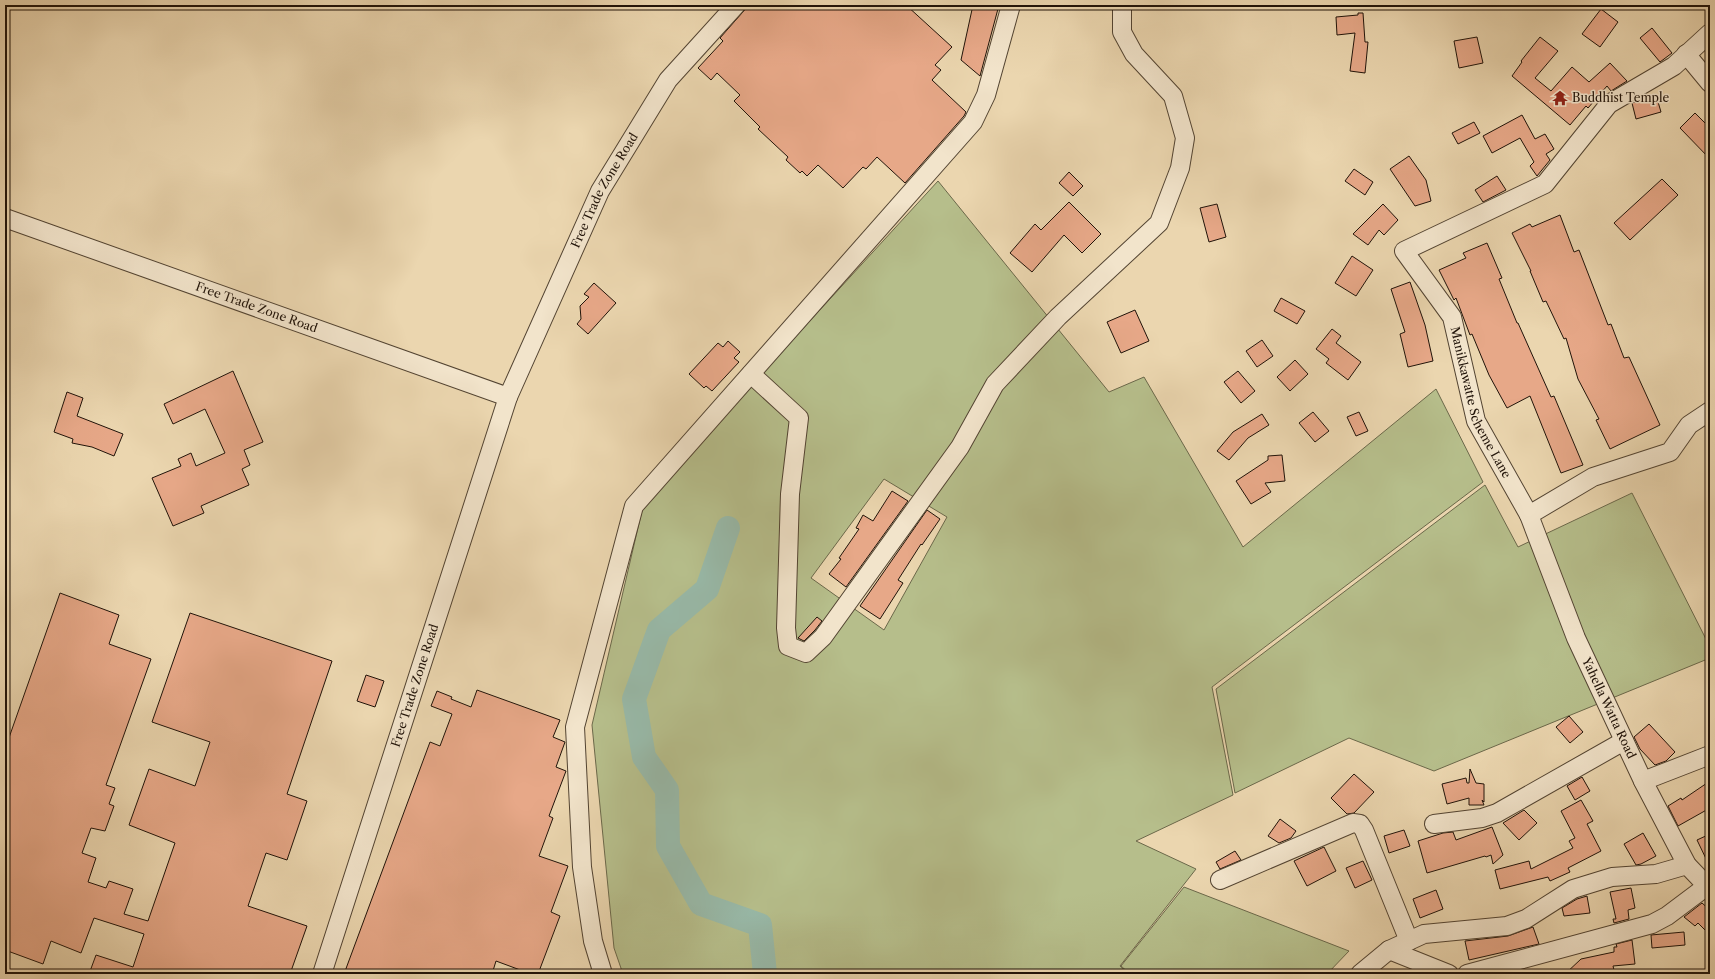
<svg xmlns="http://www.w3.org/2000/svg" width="1715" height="979" font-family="'Libre Caslon Text',serif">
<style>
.green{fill:#b6be8b;stroke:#6b684a;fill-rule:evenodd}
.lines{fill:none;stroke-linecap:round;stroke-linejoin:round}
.river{stroke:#98b9a8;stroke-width:24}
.building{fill:#e7a888;stroke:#201309}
.minor-casing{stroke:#534432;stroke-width:20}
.minor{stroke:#f2e4cb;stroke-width:18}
.labels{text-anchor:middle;stroke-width:3;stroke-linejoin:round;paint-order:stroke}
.poi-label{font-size:12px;fill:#201309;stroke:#f2e4cb;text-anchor:start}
.street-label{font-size:12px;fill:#201309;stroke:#f2e4cb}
</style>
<rect width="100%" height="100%" fill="#ebd6af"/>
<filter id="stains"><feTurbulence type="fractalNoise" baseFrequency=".005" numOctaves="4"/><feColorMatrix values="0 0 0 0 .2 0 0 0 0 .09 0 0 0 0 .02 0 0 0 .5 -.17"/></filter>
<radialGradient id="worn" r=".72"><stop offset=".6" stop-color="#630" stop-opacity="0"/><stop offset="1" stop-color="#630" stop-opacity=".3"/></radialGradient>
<g class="green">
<path d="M938,181l171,211 35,-15 99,170 193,-158 47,93 -271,205 21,108 -97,46 60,28 -76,97 9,8h-506l-9,-26 -22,-223 52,-223zM884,479l63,38 -63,113 -73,-52z"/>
<polygon points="1485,485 1518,547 1632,493 1710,647 1710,658 1434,771 1349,738 1235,793 1216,689"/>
<polygon points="1184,887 1349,951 1327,974 1130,974 1121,966"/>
</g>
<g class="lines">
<polyline class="river" points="728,528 707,589 659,630 634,699 644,757 667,790 668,846 701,904 760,925 765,974"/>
</g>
<g class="building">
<polygon points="749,5 906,5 952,47 935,65 941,70 932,80 966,112 964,116 905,183 877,157 866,169 863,167 843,188 818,165 807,176 802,171 800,173 786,160 788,157 758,129 760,127 734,101 740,95 717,73 711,80 698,68 723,41 720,38"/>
<polygon points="973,5 999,5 980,76 961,60"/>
<polygon points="1601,9 1618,22 1600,47 1582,34"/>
<polygon points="1358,13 1363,13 1365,42 1368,42 1365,73 1350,71 1355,33 1337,35 1336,17 1358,15"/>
<polygon points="1652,28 1672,53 1660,62 1640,38"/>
<polygon points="1477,37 1483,63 1459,68 1454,41"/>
<polygon points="1540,37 1558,51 1535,78 1551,91 1572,67 1589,82 1610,63 1627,81 1611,91 1607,86 1588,108 1586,106 1570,125 1512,76 1522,62 1521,61"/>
<polygon points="1656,95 1661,112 1636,119 1632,103"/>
<polygon points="1695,113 1710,128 1710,159 1680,128"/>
<polygon points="1522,115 1535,139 1545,134 1554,149 1546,154 1550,160 1537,176 1530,166 1534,162 1520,138 1492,153 1483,136"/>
<polygon points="1474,122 1480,133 1458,144 1452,133"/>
<polygon points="1409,156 1426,180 1431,201 1415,206 1390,169"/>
<polygon points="1354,169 1373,182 1365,195 1345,181"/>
<polygon points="1069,172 1083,186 1073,196 1059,183"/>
<polygon points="1497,176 1506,190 1483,202 1475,190"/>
<polygon points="1662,179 1678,195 1630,240 1614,223"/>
<polygon points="1069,202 1101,234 1082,253 1064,235 1032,272 1010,253 1035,224 1041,230"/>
<polygon points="1217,204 1226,237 1209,242 1200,208"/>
<polygon points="1383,204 1398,220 1384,235 1379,230 1368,245 1353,234"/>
<polygon points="1560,215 1574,252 1579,250 1608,325 1611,324 1624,358 1629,357 1660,425 1610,449 1596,420 1599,419 1578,379 1566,338 1564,339 1546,301 1543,302 1530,271 1531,271 1512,233 1530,224 1532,227"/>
<polygon points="1487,243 1502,278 1499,279 1517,323 1518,323 1551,397 1554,396 1583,465 1561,473 1530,396 1507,408 1489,375 1472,334 1470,335 1456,298 1454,300 1439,270 1466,258 1463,253"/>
<polygon points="1352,256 1373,270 1356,296 1335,283"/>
<polygon points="1410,282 1425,325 1433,361 1408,367 1400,334 1405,332 1391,289"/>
<polygon points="594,283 616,303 588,334 577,324 581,319 580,306 589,297 584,294"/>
<polygon points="1281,298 1305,311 1297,324 1274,311"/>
<polygon points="1135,310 1149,341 1121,353 1107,322"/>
<polygon points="1332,329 1341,336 1336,343 1361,362 1348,380 1326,363 1329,359 1316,349"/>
<polygon points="1262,340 1273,356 1257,367 1246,351"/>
<polygon points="728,341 740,352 734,358 739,362 712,391 706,386 704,388 689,374 718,343 723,347"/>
<polygon points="1295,360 1308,374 1290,391 1277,377"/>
<polygon points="233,371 263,442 244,450 250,465 242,469 249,485 201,506 204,513 173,526 152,478 181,466 178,459 191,453 196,466 225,453 205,409 173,424 164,404"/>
<polygon points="1238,371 1255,391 1241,403 1224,382"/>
<polygon points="67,392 83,398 77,416 123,434 114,456 92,447 72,443 73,439 54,432"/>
<polygon points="1313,412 1329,431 1315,442 1299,423"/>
<polygon points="1359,412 1368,431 1356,436 1347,417"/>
<polygon points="1262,414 1269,425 1248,438 1229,460 1217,451 1233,432"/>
<polygon points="1282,455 1285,481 1265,483 1271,492 1251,504 1236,481 1268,460 1268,456"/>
<polygon points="892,491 908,501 846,587 829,574 841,559 839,558 859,529 856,528 863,515 873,521"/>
<polygon points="927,510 940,519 922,545 921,544 898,580 903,583 880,619 860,606"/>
<polygon points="60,593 119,615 109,644 151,659 106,785 115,788 109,804 114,806 105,831 91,828 82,853 96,858 88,882 106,888 109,881 133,889 124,914 148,921 175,843 129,825 149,769 195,786 210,742 152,722 190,613 332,661 287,794 307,801 287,860 266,853 248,906 307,926 290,974 89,974 96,955 133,967 144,934 94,918 81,953 51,941 43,964 5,950 5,749"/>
<polygon points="817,617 822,621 815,630 804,641 798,638"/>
<polygon points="366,675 384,681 375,707 357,701"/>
<polygon points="477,690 560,720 553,737 565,742 556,767 566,771 549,816 553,818 539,856 568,866 551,912 560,916 538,974 531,974 496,961 492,974 344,974 430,742 440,746 452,714 431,706 437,691 452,697 451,699 471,707"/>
<polygon points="1569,716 1583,732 1570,743 1556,727"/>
<polygon points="1649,724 1675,752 1666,761 1655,765 1640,749 1634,737"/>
<polygon points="1470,769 1476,783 1484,784 1484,802 1482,800 1484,805 1469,805 1469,798 1447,804 1442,784 1466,778 1467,783 1469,783"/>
<polygon points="1354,774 1374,792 1354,813 1347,814 1331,798"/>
<polygon points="1582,777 1590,791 1575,800 1567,786"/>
<polygon points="1710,781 1710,808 1678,826 1668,806 1681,798 1682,800"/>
<polygon points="1581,800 1593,821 1587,824 1601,851 1568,868 1570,872 1550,881 1548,877 1500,889 1495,870 1529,861 1531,869 1573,848 1569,841 1575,838 1561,811"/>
<polygon points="1524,810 1537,823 1519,840 1503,823"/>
<polygon points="1280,819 1296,831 1291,838 1279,843 1268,836"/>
<polygon points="1492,827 1503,855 1493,864 1491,855 1486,857 1485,856 1427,873 1418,841 1443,833 1453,832 1456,840"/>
<polygon points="1404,830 1410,846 1389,853 1384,836"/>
<polygon points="1643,833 1656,856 1641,864 1636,865 1624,844"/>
<polygon points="1710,834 1710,867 1697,840"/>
<polygon points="1324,847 1336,871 1307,886 1294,861"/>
<polygon points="1235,851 1241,860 1220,869 1216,862"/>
<polygon points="1363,861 1372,880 1355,888 1346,868"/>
<polygon points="1631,888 1635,908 1628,910 1629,919 1614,923 1613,919 1616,919 1610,892"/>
<polygon points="1436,890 1443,909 1420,918 1413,899"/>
<polygon points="1587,896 1590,913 1564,916 1562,908 1577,899"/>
<polygon points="1702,903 1710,910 1710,935 1698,923 1695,926 1684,917"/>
<polygon points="1533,927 1539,944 1469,960 1465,941 1508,936"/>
<polygon points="1684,932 1685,945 1652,948 1651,935"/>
<polygon points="1632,940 1635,964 1613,966 1615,974 1565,974 1581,959 1614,952 1614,947 1617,947 1616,944"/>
</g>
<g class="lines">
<defs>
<g id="minor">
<path id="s1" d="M1710,33l-36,33 -65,38 -64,80 -141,67 48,66 24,104 53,94 64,-38 77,-25 19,-27 21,-14"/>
<polyline points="1686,54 1710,83"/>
<path id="s2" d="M5,218l503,179 92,-206 68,-111 68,-75"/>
<polyline points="751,374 799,418 790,494 786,628 788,646 806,653 823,637 960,447 995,384 1058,317 1159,223 1180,168 1185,138 1173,96 1134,54 1122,32 1122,5"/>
<path id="s3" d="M1529,515l47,123 67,143 44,84 23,24"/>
<polyline points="1643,781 1710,755"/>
<polyline points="1434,824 1482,818 1497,813 1624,741"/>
<polyline points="1220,880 1353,823 1360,824 1364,830 1409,941"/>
<polyline points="1389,950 1449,974"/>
<path id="s4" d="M322,974l186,-577"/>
<polyline points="603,974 593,941 582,867 575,727 634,506 973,122 986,95 1011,5"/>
<polyline points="1360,974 1389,950 1424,934 1507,926 1526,919 1573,889 1612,877 1656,874 1687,865"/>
<polyline points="1467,974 1652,924 1667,916 1707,886"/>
</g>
</defs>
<use href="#minor" class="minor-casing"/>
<use href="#minor" class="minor"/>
</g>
<defs>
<symbol id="temple-bare" viewBox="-9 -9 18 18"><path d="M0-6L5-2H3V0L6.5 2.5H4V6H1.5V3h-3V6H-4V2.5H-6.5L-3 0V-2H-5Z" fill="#8f2418" stroke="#f2e4cb" stroke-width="2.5" paint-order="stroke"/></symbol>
</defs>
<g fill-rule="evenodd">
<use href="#temple-bare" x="1549" y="87" width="22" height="22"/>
</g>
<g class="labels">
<g class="poi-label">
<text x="1572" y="102">Buddhist Temple</text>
</g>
<g class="street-label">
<text dy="4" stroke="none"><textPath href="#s2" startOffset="762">Free Trade Zone Road</textPath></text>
<text dy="4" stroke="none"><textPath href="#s2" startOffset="267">Free Trade Zone Road</textPath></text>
<text dy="4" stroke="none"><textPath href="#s1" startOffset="555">Manikkawatte Scheme Lane</textPath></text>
<text dy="4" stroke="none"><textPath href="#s4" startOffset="303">Free Trade Zone Road</textPath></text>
<text dy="4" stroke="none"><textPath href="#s3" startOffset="209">Yahella Watta Road</textPath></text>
</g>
</g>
<rect width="1715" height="979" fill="none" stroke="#ebd6af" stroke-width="20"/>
<rect x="6" y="6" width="1703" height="967" fill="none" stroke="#201309" stroke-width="2"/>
<rect x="10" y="10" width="1695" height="959" fill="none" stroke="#201309"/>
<rect width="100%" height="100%" filter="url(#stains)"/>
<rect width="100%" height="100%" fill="url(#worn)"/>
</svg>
